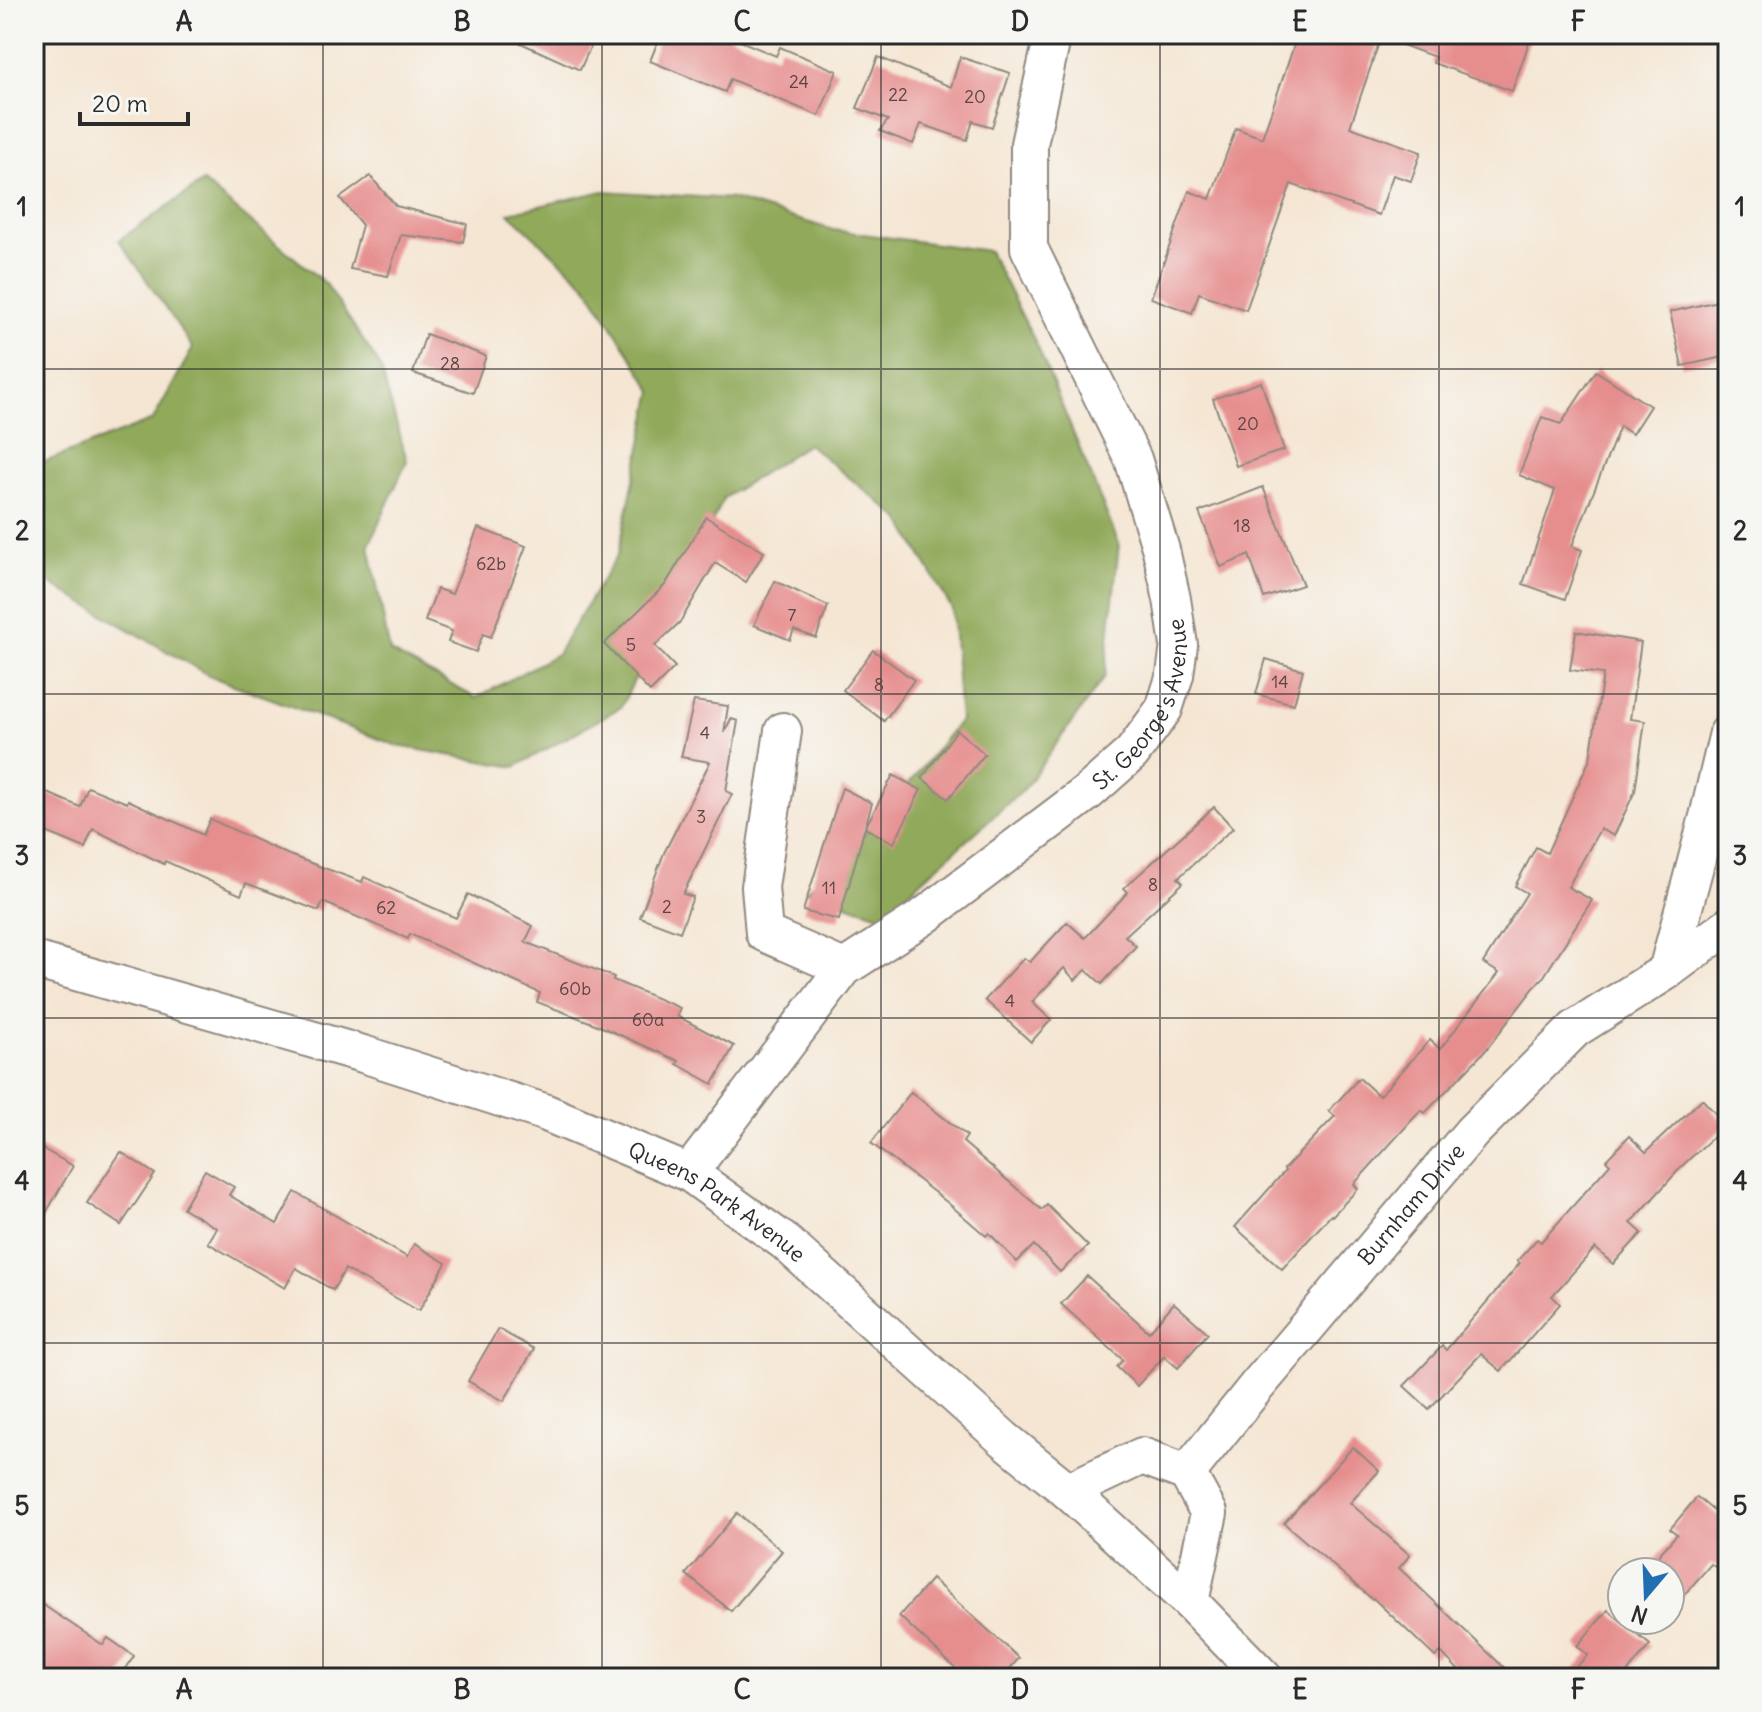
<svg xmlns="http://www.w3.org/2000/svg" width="1762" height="1712" font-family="Delius,sans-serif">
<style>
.forest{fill:#90a95a;stroke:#5e6a42;stroke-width:2}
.building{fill:#e68d8d}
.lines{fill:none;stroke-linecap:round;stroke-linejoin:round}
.minor-casing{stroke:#90887f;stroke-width:40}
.minor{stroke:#fff;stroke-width:36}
.grid{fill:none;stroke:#2b2b2b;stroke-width:2;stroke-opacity:0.55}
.labels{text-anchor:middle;stroke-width:6;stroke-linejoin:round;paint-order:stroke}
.number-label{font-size:18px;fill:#5a4444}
.street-label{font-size:22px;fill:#2b2b2b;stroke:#f6f6f2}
.neatline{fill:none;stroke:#2b2b2b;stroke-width:3}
.grid-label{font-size:26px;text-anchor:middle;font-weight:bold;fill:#2b2b2b}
</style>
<rect width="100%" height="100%" fill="#f6f6f2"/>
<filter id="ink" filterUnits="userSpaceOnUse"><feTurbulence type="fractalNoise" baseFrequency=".0125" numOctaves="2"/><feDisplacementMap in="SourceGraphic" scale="16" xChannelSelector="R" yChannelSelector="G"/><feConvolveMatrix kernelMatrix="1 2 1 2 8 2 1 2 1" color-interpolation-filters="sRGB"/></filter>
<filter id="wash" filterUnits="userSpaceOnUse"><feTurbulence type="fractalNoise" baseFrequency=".006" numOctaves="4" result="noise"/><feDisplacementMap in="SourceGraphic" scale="32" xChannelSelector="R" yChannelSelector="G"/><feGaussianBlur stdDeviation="1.8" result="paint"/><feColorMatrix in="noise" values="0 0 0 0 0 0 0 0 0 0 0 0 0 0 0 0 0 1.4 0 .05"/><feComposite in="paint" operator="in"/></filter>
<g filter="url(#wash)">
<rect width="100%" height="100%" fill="#f5e6d3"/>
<polygon class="forest" points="203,182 326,284 380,366 407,461 369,545 390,652 476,698 557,654 618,554 653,391 586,285 509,213 603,191 732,199 833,230 989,251 1036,343 1119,544 1105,676 1024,789 882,916 806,890 884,815 960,720 952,609 900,519 808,444 724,498 621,707 515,767 398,746 210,676 54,586 34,568 34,466 153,420 193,348 119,240"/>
<g id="blocks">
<g class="building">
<polygon points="501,34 596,34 580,70"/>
<polygon points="661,34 724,34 776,56 780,47 837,71 819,116 730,79 725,92 650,61"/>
<polygon points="1298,34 1532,34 1512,91 1433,63 1435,57 1381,37 1350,127 1421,152 1411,181 1393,175 1379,215 1291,184 1246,310 1199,293 1192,313 1151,298 1189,191 1210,199 1236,128 1262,138"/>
<polygon points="878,57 951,87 960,57 1010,73 992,127 973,121 967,140 921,124 913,144 880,131 888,120 857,108"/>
<polygon points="370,176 396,206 467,224 463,242 401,235 388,276 350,269 362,225 340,198"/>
<polygon points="1718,301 1728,343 1728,356 1682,366 1670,312"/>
<polygon points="426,334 486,356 473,393 413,373"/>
<polygon points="1596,371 1650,406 1632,434 1620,426 1572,546 1582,550 1565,599 1523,584 1555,490 1519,475 1542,417 1561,424"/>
<polygon points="1261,382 1284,450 1236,466 1213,399"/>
<polygon points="1263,487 1303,585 1264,598 1249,555 1221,567 1199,512"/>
<polygon points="706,517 764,552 746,582 715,563 680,622 655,646 675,667 650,692 604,644 665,585"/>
<polygon points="478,528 526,546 491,637 483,634 476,652 448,642 452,631 425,621 437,589 452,594"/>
<polygon points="775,581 828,606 816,638 794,630 790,640 754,625"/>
<polygon points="1576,631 1641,642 1630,719 1645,721 1635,791 1614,836 1600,829 1568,887 1592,900 1541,981 1540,980 1485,1051 1425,1113 1421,1110 1354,1184 1358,1189 1332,1216 1331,1215 1282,1269 1235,1227 1285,1171 1284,1169 1335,1116 1329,1111 1359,1078 1379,1096 1430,1040 1440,1049 1499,973 1483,963 1527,893 1515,886 1536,847 1547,853 1590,759 1603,674 1570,670"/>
<polygon points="873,650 914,680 884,721 843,690"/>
<polygon points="1266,659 1303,670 1294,704 1256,694"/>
<polygon points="694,701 728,706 724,733 731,719 738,721 726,791 732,794 683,894 693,897 680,932 640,917 664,853 710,762 681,757"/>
<polygon points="957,730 985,754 948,799 922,778"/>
<polygon points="893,775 921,790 894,843 865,828"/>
<polygon points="34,787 80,807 88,787 127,803 128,800 203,835 210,819 289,855 362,882 364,877 456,918 468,894 533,926 525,942 614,977 613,980 680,1008 677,1016 734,1046 713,1084 677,1064 679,1061 595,1024 537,1002 540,993 410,934 408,939 323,902 319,911 246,883 241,895 165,861 164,864 93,829 85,848 34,827"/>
<polygon points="842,788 872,803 839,920 803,911"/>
<polygon points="1214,807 1233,828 1178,878 1183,883 1125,936 1136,946 1102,984 1086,970 1075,980 1064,968 1032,1002 1051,1020 1031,1042 985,1000 1024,958 1030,962 1067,922 1085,938 1128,892 1124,888"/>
<polygon points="911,1092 967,1136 963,1142 1042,1210 1047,1205 1088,1246 1060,1272 1034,1245 1017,1262 989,1233 986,1236 948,1203 871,1143"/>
<polygon points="1702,1099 1726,1125 1683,1165 1631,1223 1642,1233 1613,1264 1595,1248 1552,1296 1560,1304 1501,1371 1481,1354 1429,1409 1404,1386 1442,1346 1446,1350 1520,1263 1517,1261 1537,1239 1541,1242 1610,1164 1606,1160 1629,1136 1646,1152"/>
<polygon points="34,1144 73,1166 34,1234"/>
<polygon points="121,1152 155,1174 121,1225 87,1203"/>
<polygon points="205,1170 234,1187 229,1195 277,1224 295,1192 407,1257 414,1244 446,1263 419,1311 345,1269 333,1290 296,1268 285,1288 208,1243 217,1228 183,1208"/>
<polygon points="1087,1276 1149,1332 1174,1303 1208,1333 1178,1368 1164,1356 1137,1386 1117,1367 1123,1360 1061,1304"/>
<polygon points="498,1329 534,1349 504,1401 468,1381"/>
<polygon points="1353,1447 1379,1471 1350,1503 1410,1555 1399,1568 1515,1678 1466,1678 1441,1652 1435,1657 1373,1598 1372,1599 1284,1523"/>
<polygon points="1697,1497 1728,1523 1728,1552 1715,1567 1711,1564 1670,1611 1670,1572 1644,1572 1677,1534 1670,1529"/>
<polygon points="737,1513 782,1551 731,1611 686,1574"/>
<polygon points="932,1579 1019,1658 1002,1678 966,1678 899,1616"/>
<polygon points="34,1599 103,1645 108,1638 134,1656 120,1678 34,1678"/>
<polygon points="1608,1610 1650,1645 1623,1678 1565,1678 1588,1655 1577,1646"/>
</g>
</g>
</g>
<g filter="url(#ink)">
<use href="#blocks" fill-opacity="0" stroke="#90887f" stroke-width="2"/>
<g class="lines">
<defs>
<g id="minor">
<polyline points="783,731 760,887 764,933 844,968"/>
<path id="s1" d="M34,960l329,94 181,58 145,61 96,69 219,197 64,52 122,111 74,76"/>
<polyline points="1667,971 1708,817 1728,733"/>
<path id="s2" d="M689,1173l155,-205 79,-51 164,-124 45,-40 32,-44 11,-34 4,-30 -7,-46 -11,-49 -28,-91 -104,-211v-104l24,-110"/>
<path id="s3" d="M1187,1473l69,-86 216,-255 103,-103 92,-58 61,-45"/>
<polyline points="1068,1491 1142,1456 1187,1473 1209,1513 1190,1602"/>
</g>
</defs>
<use href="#minor" class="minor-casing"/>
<use href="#minor" class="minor"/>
</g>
</g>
<path class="grid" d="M323,34v1644M602,34v1644M881,34v1644M1160,34v1644M1439,34v1644M34,369h1694M34,694h1694M34,1018h1694M34,1343h1694"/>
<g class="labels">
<g class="number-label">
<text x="799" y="88">24</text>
<text x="898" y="101">22</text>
<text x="975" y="103">20</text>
<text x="450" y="370">28</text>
<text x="1248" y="430">20</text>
<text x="1242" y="532">18</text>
<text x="491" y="570">62b</text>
<text x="792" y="621">7</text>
<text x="631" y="651">5</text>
<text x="1280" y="688">14</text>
<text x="879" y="691">8</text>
<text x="705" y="739">4</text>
<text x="701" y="823">3</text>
<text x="1153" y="891">8</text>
<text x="829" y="894">11</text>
<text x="667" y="913">2</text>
<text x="386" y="914">62</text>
<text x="575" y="995">60b</text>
<text x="1010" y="1007">4</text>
<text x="648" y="1026">60a</text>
</g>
<g class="street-label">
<text dy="8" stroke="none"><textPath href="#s2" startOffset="666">St. George's Avenue</textPath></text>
<text dy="8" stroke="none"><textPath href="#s1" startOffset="728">Queens Park Avenue</textPath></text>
<text dy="8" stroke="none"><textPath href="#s3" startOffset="350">Burnham Drive</textPath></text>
</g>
</g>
<rect width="1762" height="1712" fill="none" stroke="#f6f6f2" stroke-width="88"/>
<g transform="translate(1646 1596) rotate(199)"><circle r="38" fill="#f6f6f2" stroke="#a5a5a2" stroke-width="2"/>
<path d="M0-6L14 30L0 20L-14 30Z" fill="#1f6fb2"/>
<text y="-12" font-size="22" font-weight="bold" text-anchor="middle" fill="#2b2b2b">N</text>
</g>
<path d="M80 112v12h108v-12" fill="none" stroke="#2b2b2b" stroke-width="4"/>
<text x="92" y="112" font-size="24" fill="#2b2b2b" stroke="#f6f6f2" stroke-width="6" paint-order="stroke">20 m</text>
<rect x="44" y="44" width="1674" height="1624" class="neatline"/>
<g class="grid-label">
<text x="184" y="31">A</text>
<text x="462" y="31">B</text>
<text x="742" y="31">C</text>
<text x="1020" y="31">D</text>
<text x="1300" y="31">E</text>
<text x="1578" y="31">F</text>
<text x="22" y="216">1</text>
<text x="1740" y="216">1</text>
<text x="22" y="540">2</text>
<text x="1740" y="540">2</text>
<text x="22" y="865">3</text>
<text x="1740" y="865">3</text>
<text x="22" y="1190">4</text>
<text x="1740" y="1190">4</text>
<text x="22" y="1515">5</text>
<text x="1740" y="1515">5</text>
<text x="184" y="1699">A</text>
<text x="462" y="1699">B</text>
<text x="742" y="1699">C</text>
<text x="1020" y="1699">D</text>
<text x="1300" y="1699">E</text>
<text x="1578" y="1699">F</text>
</g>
</svg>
